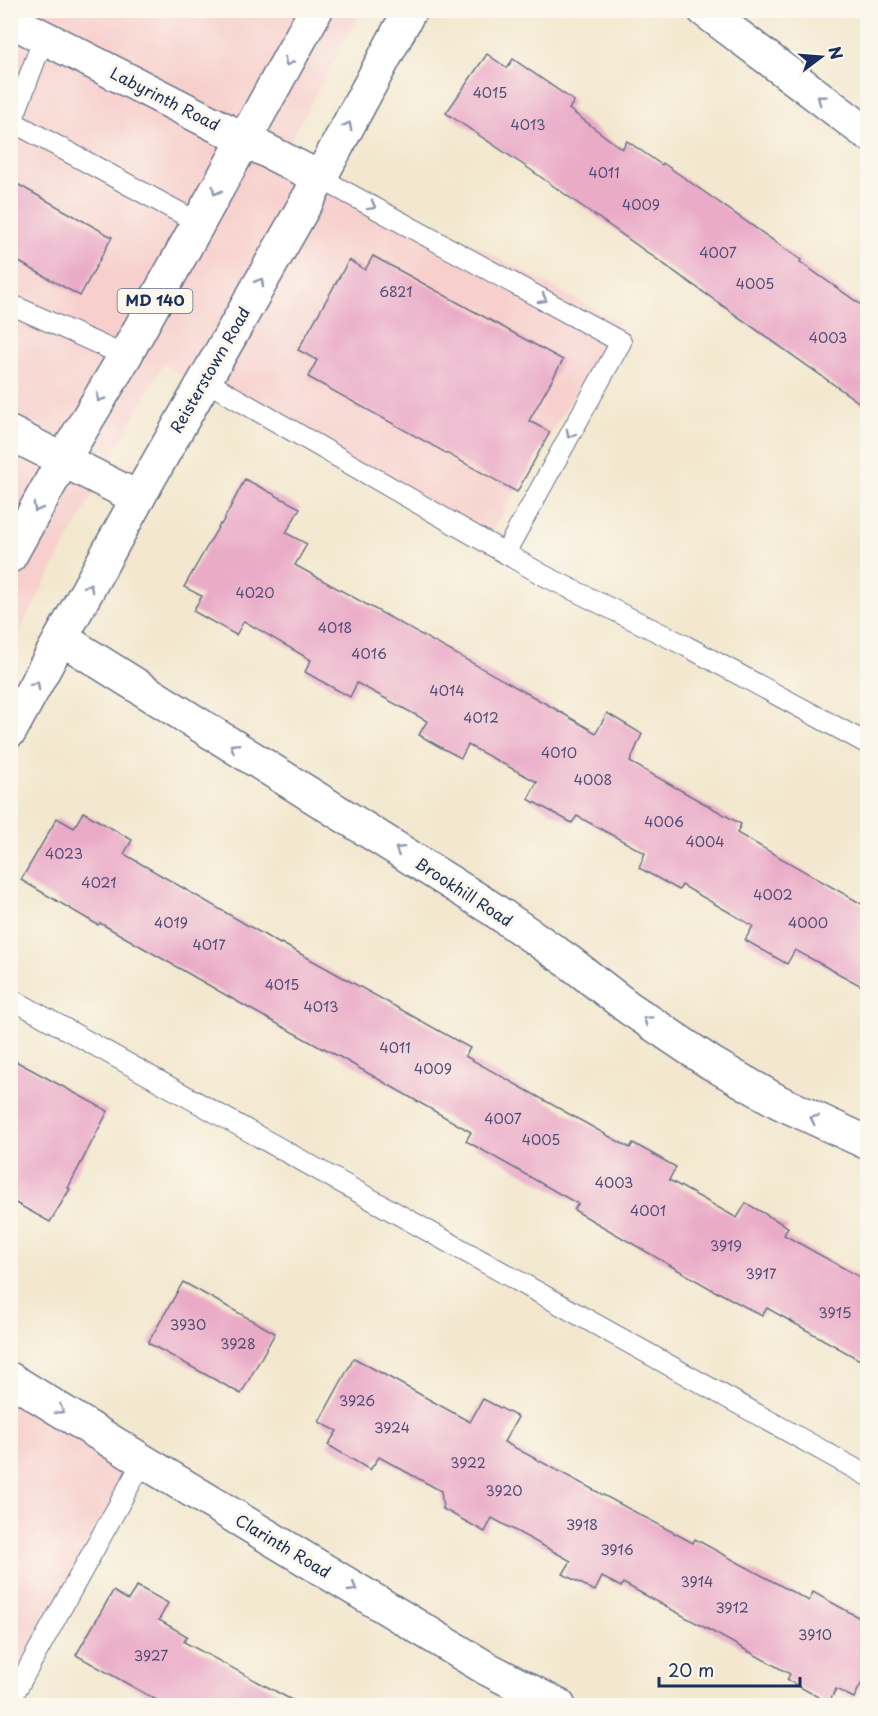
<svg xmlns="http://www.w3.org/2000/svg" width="878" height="1716" font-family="'Playpen Sans',sans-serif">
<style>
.built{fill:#f7d0cd}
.building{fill:#eaabc7}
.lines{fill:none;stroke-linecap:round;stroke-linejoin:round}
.service-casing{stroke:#677086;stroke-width:22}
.minor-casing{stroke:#677086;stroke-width:36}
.primary-casing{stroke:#677086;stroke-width:36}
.service{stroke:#fff;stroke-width:20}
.minor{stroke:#fff;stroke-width:33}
.primary{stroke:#fff;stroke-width:33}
.oneway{stroke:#8d97ae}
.labels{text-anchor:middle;stroke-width:6;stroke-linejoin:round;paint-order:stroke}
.number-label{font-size:14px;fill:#4f4e78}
.shield{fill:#fbf7ec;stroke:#5e6b89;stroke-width:1.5}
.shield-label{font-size:15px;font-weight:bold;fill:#1b2f5e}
.street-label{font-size:16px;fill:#1b2f5e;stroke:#fbf7ec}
</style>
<rect width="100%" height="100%" fill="#fbf7ec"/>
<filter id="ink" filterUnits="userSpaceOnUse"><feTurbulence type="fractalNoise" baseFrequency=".0167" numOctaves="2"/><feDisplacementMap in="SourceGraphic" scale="12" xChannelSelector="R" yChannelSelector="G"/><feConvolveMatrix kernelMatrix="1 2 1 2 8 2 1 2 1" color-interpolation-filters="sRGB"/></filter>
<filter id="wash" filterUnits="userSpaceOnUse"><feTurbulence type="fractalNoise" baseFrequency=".008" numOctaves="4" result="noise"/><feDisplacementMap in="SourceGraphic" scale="24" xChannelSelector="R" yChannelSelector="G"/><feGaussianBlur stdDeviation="1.35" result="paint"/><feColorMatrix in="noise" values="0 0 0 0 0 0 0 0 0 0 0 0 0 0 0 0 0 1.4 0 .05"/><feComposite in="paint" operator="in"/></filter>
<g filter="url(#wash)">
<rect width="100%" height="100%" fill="#f3e8cf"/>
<g class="built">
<polygon points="11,11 362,11 288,145 620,323 599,353 491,533 481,547 202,389 163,364 11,647"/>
<polygon points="11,1384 146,1460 11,1701"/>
</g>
<g id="blocks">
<g class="building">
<polygon points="487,54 507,68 513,59 574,101 569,109 622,149 627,141 662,165 663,163 801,260 800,262 867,309 867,408 528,168 446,113"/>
<polygon points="10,180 112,237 80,296 10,257"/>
<polygon points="373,256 563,360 529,421 550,432 517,492 308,377 317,360 298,350 349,260 365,270"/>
<polygon points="245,479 300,508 286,533 307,544 295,565 550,706 596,733 607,713 642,734 630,762 741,824 737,833 867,907 867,989 795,950 787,964 745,940 753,926 682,885 679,890 639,868 645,853 577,816 572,823 528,799 537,782 468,745 461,758 440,747 419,735 427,721 357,683 350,697 328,685 305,672 311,660 244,621 236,635 193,611 202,596 184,587 220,524 221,525"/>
<polygon points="83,812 132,840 124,854 280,944 281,943 470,1048 465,1056 630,1148 633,1143 676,1167 669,1180 737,1218 746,1203 788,1227 784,1235 867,1281 867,1364 767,1308 762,1316 718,1292 718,1293 574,1210 578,1204 466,1141 471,1132 324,1048 323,1049 245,1006 100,923 98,925 21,880 57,818 74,828"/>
<polygon points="10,1058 108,1111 68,1188 70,1189 50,1222 10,1200"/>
<polygon points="183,1282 275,1333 241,1394 148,1343"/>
<polygon points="354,1358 470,1422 483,1399 518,1417 504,1442 693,1543 695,1539 809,1601 813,1592 867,1622 867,1672 854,1698 836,1689 829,1703 787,1680 790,1674 623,1583 621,1587 602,1577 595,1591 563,1574 571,1561 492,1518 485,1532 443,1509 441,1491 379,1457 370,1470 328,1445 337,1431 319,1422"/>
<polygon points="137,1586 168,1603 159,1620 187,1636 184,1642 303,1706 167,1706 76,1655 113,1591 128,1600"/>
</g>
</g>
</g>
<g filter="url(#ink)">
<use href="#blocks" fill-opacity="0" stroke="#677086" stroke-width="1.5"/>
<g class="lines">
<defs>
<g id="service">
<polyline points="13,122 199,223"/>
<polyline points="10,127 44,37"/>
<polyline points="320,178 621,342 505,553"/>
<polyline points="10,304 125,356"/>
<polyline points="204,380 543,575 686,646 868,744"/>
<polyline points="10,998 868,1476"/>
<polyline points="10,1701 143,1461"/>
</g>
<g id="minor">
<polyline points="704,10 868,134"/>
<polyline points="10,20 320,178"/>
<polyline points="10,433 138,498"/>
<polyline points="61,638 491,908 568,961 629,1008 711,1063 779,1102 868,1143"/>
<polyline points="10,1379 143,1461 486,1668 559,1706"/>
</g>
<g id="primary">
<polyline points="10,556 63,460 125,356 316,10"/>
<polyline points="10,731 138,498 320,178 410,10"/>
</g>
</defs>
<use href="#service" class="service-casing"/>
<use href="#minor" class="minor-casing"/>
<use href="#primary" class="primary-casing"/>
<use href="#service" class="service"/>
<use href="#minor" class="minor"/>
<use href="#primary" class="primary"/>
</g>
<defs><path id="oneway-chevron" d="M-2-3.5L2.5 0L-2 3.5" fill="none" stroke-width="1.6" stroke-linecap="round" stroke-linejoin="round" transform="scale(1.5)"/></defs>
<g class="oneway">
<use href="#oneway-chevron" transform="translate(288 62) rotate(119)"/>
<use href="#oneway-chevron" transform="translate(821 99) rotate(-143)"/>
<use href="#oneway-chevron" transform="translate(348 126) rotate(-62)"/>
<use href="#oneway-chevron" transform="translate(216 191) rotate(118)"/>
<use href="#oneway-chevron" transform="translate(372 206) rotate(29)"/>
<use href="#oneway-chevron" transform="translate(260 282) rotate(-60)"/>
<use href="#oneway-chevron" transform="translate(543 299) rotate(29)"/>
<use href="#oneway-chevron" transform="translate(100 398) rotate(121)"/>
<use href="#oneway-chevron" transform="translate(570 434) rotate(119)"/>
<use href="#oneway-chevron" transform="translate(37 508) rotate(119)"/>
<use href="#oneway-chevron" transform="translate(89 587) rotate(-61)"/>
<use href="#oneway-chevron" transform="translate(36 685) rotate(-61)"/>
<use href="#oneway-chevron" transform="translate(234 747) rotate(-148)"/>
<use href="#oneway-chevron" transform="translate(399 850) rotate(-148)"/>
<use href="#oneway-chevron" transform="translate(647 1020) rotate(-146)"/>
<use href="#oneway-chevron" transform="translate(814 1119) rotate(-154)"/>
<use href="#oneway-chevron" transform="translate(60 1410) rotate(32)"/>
<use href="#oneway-chevron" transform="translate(353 1588) rotate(31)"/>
</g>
</g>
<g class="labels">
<g class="number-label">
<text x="490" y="98">4015</text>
<text x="528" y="130">4013</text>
<text x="604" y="178">4011</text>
<text x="641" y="210">4009</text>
<text x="718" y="258">4007</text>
<text x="755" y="289">4005</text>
<text x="396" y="297">6821</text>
<text x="828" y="343">4003</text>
<text x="255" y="598">4020</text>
<text x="335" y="633">4018</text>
<text x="369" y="659">4016</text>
<text x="447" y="696">4014</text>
<text x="481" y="723">4012</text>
<text x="559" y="758">4010</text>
<text x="593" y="785">4008</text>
<text x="664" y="827">4006</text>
<text x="705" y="847">4004</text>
<text x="64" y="859">4023</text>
<text x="99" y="888">4021</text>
<text x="773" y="900">4002</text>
<text x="171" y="928">4019</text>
<text x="808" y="928">4000</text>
<text x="209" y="950">4017</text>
<text x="282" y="990">4015</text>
<text x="321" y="1012">4013</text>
<text x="395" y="1053">4011</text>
<text x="433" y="1074">4009</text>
<text x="503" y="1124">4007</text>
<text x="541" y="1145">4005</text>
<text x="614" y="1188">4003</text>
<text x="648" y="1216">4001</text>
<text x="726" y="1251">3919</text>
<text x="761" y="1279">3917</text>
<text x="835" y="1318">3915</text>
<text x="188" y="1330">3930</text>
<text x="238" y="1349">3928</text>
<text x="357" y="1406">3926</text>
<text x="392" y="1433">3924</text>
<text x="468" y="1468">3922</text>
<text x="504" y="1496">3920</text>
<text x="582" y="1530">3918</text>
<text x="617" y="1555">3916</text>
<text x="697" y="1587">3914</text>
<text x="732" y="1613">3912</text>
<text x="815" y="1640">3910</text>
<text x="151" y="1661">3927</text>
</g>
<rect class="shield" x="117.5" y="289" width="75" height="24" rx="4.5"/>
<g class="shield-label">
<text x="155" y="306">MD 140</text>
</g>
<g class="street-label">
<text transform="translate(165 99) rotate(27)" y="6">Labyrinth Road</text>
<text transform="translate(210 370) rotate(-60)" y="6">Reisterstown Road</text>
<text transform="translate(464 892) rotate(33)" y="6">Brookhill Road</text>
<text transform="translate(283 1546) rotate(31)" y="6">Clarinth Road</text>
</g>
</g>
<rect width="878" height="1716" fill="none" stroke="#fbf7ec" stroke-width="36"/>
<g transform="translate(821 57) rotate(74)" stroke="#fbf7ec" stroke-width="4.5" paint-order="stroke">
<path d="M0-4.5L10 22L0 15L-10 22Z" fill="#1b2f5e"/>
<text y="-9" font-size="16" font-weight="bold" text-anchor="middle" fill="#1b2f5e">N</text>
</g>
<path d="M659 1677v9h141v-9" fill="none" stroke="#1b2f5e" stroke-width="3"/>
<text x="668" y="1677" font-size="18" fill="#1b2f5e" stroke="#fbf7ec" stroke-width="4.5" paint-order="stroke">20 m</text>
</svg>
